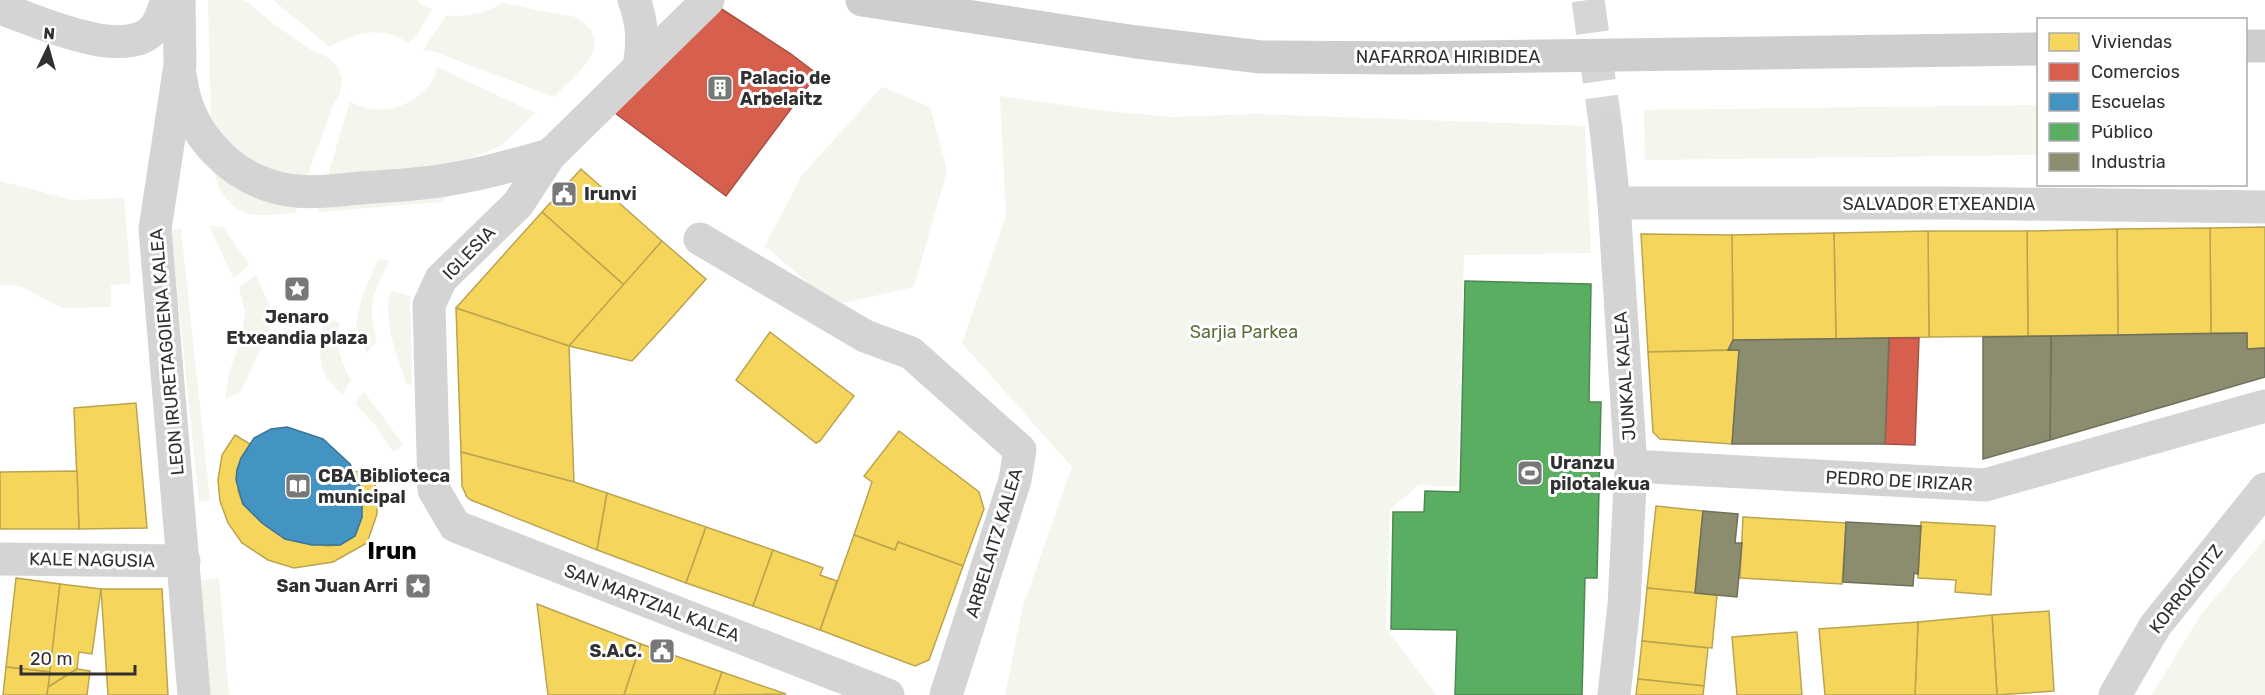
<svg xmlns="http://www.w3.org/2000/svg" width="2265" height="695" font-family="Rubik,sans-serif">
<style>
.green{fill:#f2f6ec}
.homes{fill:#f6d55c;stroke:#bba44f;stroke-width:1.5}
.shops{fill:#d6604d;stroke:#a45244;stroke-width:1.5}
.schools{fill:#4393c3;stroke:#3d7597;stroke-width:1.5}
.public{fill:#5aae61;stroke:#4d8852;stroke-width:1.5}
.industry{fill:#8c8c6e;stroke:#70705b;stroke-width:1.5}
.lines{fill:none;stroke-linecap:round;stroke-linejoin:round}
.street-tunnel{stroke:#d6d6d6;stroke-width:33;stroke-dasharray:33 16;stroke-linecap:butt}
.street{stroke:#d4d4d4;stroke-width:33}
.secondary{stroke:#cecece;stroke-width:33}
.labels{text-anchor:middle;stroke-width:6;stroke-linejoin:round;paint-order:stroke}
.street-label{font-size:18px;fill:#303030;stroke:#fff}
.poi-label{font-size:18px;font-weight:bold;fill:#303030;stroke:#fff;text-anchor:start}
.park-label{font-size:18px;fill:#597039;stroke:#fff}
.district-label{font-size:24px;font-weight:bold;fill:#000;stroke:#fff}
</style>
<rect width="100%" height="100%" fill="#fff"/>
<g class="green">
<polygon points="208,0 244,0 282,30 314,52 324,55 332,61 339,70 342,80 340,94 334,103 306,179 284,177 245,160 211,122"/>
<path d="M273,0h143l7,6 9,3 -15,26 -9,8c-25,-18 -54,-11 -78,4z"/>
<path d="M502,3l73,14c46,26 0,57 -21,80l-119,-45 -12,-2 23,-34c22,0 37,-1 56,-13z"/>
<path d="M437,67l98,46 -34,33 -36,14 -32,7 -106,11 23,-76c7,3 15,6 23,7 26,4 60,-15 64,-42z"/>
<polygon points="882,87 930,107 947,170 914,287 834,305 765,246 802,175"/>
<polygon points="1000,96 1105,111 1172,117 1256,114 1585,126 1591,253 1464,255 1457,487 1419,485 1390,509 1386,629 1436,695 1005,695 1022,609 1072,467 962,343 1006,216"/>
<polygon points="2038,105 2038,155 1645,160 1644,110"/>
<path d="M215,168l83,34 -2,11c-30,1 -54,10 -73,-19 -6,-9 -8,-15 -8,-26z"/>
<polygon points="0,181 72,200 124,198 131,284 111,285 111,307 62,308 20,286 0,285"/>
<polygon points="455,189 441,202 318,212 319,203"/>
<polygon points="209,226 222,226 249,264 234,279"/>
<polygon points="181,229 210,500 199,502 171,230"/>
<path d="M378,259l11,1c-14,32 -24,44 -12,80l-10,13 -11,-28 5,-25z"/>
<polygon points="256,275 272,311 270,329 241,391 225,399 229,372 242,338 245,312 239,287"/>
<path d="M391,291l19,5 2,90 -6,-3c-9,-30 -24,-61 -15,-92z"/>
<path d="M324,320l15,2c-2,25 0,37 12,58l-8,14c-30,-22 -23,-41 -19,-74z"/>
<polygon points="364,392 403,444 393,452 375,425 355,403"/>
<polygon points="2265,539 2265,695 2152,695 2200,616"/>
<polygon points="219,577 229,695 208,695 199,581"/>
</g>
<g class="homes">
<polygon points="581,169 662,241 624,285 542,212"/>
<polygon points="542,212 624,285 569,346 456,308"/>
<polygon points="2265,227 2265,348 2247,349 2247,333 2211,333 2210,228"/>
<polygon points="2210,228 2211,333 2118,335 2117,229"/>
<polygon points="2117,229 2118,335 2028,336 2027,231"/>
<polygon points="1928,231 2027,231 2028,336 1929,337"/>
<polygon points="1928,231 1929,337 1836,339 1834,233"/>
<polygon points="1834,233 1836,339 1733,340 1732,235"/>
<polygon points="1641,234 1732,235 1733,340 1728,350 1648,352"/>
<polygon points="662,241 706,279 667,323 632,361 569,346"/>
<polygon points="456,308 569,346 574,482 461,452"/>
<polygon points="770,332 854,396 820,441 816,443 736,380"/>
<polygon points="1739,350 1732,444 1660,439 1653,432 1648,352"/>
<polygon points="136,403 147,528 79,529 74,408"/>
<polygon points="899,431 979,492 984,509 963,566 898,542 895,550 854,535 872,482 864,476"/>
<polygon points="235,435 250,444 241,458 237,470 238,491 243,504 262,523 285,539 327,546 340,545 355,536 362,517 362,498 354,472 372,469 377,494 377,514 367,543 333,562 294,568 268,560 242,543 228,523 220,501 218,480 222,455"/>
<polygon points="461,452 574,482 607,493 597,550 471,500 467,497 462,486"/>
<polygon points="77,471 79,529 0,529 0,472"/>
<polygon points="607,493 706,527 686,583 597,550"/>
<polygon points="1656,506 1703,511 1695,593 1647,588"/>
<polygon points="1743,517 1846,523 1842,584 1740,578"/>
<polygon points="1921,522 1995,526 1991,595 1955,592 1956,580 1918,578"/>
<polygon points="706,527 773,550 753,606 686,583"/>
<polygon points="854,535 895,550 898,542 963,566 929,660 915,666 820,630"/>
<polygon points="773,550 823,568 820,575 837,581 820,630 753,606"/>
<polygon points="16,578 60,584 50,672 6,667"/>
<polygon points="60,584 101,589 92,654 79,652 77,669 48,687"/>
<polygon points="1647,588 1717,595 1712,648 1642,641"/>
<polygon points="101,589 162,589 168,695 108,695"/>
<polygon points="537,604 641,644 624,695 548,695"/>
<polygon points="2049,611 2054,691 1997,695 1992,615"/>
<polygon points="1992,615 1997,695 1915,695 1918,622"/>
<polygon points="1918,622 1915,695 1825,695 1819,629"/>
<polygon points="1797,632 1802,695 1737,695 1732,637"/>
<polygon points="1642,641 1708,648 1704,686 1638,679"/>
<polygon points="641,644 722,672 714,695 624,695"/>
<polygon points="6,667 50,672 47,695 3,695"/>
<polygon points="77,669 90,671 87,695 47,695 48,687"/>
<polygon points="722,672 786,694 714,695"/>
<polygon points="1638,679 1704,686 1703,695 1636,695"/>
</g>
<g class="shops">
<polygon points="717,6 791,54 817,74 726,196 611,110"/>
<polygon points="1889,338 1919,338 1915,445 1885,444"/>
</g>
<polygon class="schools" points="287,427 323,439 350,464 358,479 362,498 362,517 355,536 340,545 312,545 285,539 262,523 243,504 236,480 237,470 241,458 254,438 271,429"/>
<polygon class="public" points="1465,281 1591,284 1589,402 1601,402 1597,578 1585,578 1582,695 1455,695 1457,630 1391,629 1393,512 1424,512 1425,491 1460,492"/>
<g class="industry">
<polygon points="2247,333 2247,349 2265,348 2265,377 2050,440 2051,336"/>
<polygon points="2051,336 2050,440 1983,459 1983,337"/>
<polygon points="1889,338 1885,444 1732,444 1739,350 1728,350 1733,340"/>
<polygon points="1703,511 1738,514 1735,543 1742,543 1737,597 1695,593"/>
<polygon points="1846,522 1921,526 1918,574 1914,573 1913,586 1843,582"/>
</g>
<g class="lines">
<polyline class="street-tunnel" points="1588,0 1606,129"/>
<g class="street">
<polyline points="179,0 180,65 155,229 194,695"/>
<path d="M634,0c9,23 9,43 5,67"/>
<polyline points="708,0 550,155 518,204 441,279 429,305 434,490 455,526 888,695"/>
<path d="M0,8c35,12 129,57 156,18 5,-7 8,-18 11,-26"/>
<path d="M181,79c7,56 52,102 107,111 24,4 49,0 73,-2 26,-2 52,-3 78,-7 37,-5 74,-16 111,-26"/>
<polyline points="1606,129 1614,203 1631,466 1624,605 1614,695"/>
<polyline points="1614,203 1941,203 2265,207"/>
<polyline points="700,239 865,336 911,353 1020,450 1015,480 946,695"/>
<polyline points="1631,466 1985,485 2265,406"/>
<polyline points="0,559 184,561"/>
<polyline points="2115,695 2155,626 2265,489"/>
</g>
<g class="secondary">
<polyline points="862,0 1136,42 1261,57 1410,58 2038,49"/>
<polyline points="2246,46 2265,46"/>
</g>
</g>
<defs>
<symbol id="building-square" viewBox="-11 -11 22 22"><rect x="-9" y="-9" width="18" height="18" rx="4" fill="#787878" stroke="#fff"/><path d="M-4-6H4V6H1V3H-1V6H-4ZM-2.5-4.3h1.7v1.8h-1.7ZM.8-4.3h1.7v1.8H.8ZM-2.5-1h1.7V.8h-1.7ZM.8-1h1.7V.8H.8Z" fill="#fff"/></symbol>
<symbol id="civic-square" viewBox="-11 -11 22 22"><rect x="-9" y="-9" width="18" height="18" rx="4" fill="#787878" stroke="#fff"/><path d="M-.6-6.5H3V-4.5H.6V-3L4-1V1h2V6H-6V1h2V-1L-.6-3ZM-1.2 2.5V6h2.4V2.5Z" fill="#fff"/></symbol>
<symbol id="sight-square" viewBox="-11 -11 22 22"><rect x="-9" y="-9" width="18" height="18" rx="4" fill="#787878" stroke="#fff"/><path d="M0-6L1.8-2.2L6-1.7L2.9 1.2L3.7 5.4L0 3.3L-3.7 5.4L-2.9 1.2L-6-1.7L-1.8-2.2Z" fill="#fff"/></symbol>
<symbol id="stadium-square" viewBox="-11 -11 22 22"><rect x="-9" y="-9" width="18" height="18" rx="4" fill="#787878" stroke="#fff"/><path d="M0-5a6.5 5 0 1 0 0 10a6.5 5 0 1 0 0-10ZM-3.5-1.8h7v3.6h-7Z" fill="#fff"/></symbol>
<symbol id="library-square" viewBox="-11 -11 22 22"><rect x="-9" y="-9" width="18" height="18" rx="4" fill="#787878" stroke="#fff"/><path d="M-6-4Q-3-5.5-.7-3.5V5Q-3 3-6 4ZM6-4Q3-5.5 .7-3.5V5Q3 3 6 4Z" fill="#fff"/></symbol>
</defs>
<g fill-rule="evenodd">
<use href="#building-square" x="705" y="73" width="30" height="30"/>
<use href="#civic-square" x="549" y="179" width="30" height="30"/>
<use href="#sight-square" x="282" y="274" width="30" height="30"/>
<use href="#stadium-square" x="1515" y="458" width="30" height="30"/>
<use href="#library-square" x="283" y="471" width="30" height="30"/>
<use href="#sight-square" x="403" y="571" width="30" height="30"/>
<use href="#civic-square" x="647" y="636" width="30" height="30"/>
</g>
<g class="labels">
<g class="street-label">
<text x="1448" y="63">NAFARROA HIRIBIDEA</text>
<text x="1939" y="210">SALVADOR ETXEANDIA</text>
<text transform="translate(469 253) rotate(-46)" y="6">IGLESIA</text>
<text transform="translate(167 352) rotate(-95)" y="6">LEON IRURETAGOIENA KALEA</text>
<text transform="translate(1625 376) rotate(-94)" y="6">JUNKAL KALEA</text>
<text transform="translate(1899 481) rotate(3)" y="6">PEDRO DE IRIZAR</text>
<text transform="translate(994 543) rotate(-73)" y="6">ARBELAITZ KALEA</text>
<text transform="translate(92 560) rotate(1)" y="6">KALE NAGUSIA</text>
<text transform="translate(2186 589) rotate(-52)" y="6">KORROKOITZ</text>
<text transform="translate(652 603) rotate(21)" y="6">SAN MARTZIAL KALEA</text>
</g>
<g class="poi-label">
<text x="740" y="84">Palacio de<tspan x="740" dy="21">Arbelaitz</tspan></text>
<text x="584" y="200">Irunvi</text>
<text x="297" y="323" text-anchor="middle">Jenaro<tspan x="297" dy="21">Etxeandia plaza</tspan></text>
<text x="1550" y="469">Uranzu<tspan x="1550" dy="21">pilotalekua</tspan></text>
<text x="318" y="482">CBA Biblioteca<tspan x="318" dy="21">municipal</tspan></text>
<text x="398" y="592" text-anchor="end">San Juan Arri</text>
<text x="642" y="657" text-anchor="end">S.A.C.</text>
</g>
<g class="park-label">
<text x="1244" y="338">Sarjia Parkea</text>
</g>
<g class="district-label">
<text x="392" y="559">Irun</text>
</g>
</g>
<rect x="2037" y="18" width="210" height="168" fill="#ffffff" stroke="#acacac" stroke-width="1.5"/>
<rect x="2049" y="33" width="30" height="18" fill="#f6d55c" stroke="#acacac" stroke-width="1.5"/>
<text x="2091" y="48" font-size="18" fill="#303030">Viviendas</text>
<rect x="2049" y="63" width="30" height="18" fill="#d6604d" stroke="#acacac" stroke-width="1.5"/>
<text x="2091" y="78" font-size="18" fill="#303030">Comercios</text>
<rect x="2049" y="93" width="30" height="18" fill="#4393c3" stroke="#acacac" stroke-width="1.5"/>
<text x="2091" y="108" font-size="18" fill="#303030">Escuelas</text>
<rect x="2049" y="123" width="30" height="18" fill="#5aae61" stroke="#acacac" stroke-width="1.5"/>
<text x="2091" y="138" font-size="18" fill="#303030">Público</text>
<rect x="2049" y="153" width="30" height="18" fill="#8c8c6e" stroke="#acacac" stroke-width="1.5"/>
<text x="2091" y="168" font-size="18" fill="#303030">Industria</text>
<g transform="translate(48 48) rotate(5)" stroke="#ffffff" stroke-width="4.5" paint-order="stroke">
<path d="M0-4.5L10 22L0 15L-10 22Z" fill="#303030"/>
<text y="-9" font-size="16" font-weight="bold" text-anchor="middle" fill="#303030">N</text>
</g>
<path d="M21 665v9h114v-9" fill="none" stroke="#303030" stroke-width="3"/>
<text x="30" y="665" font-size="18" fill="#303030" stroke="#ffffff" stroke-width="4.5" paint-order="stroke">20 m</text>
</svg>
